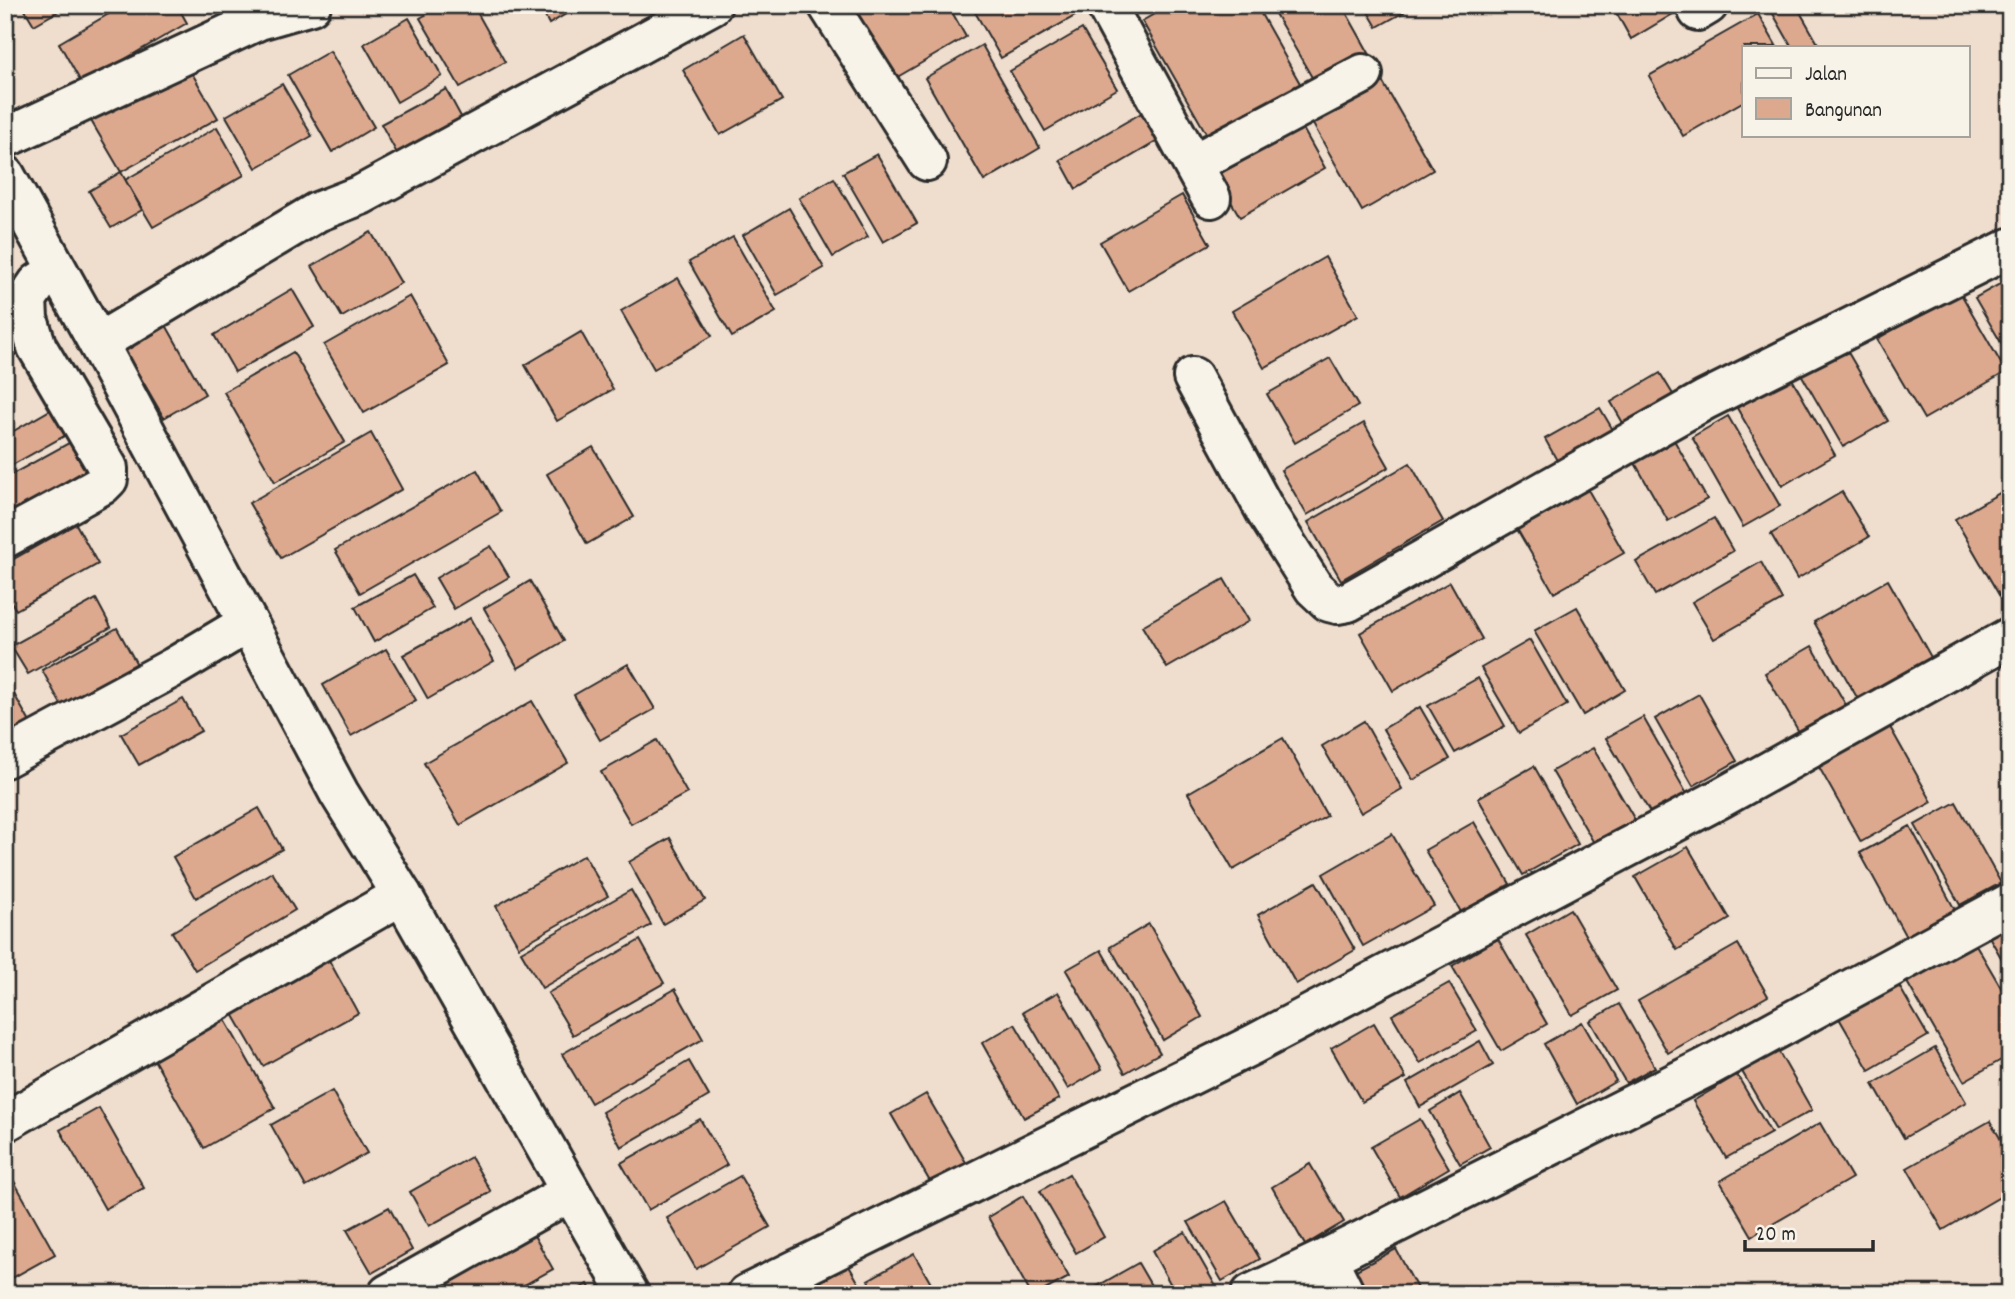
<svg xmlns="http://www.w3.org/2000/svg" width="2015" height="1299" font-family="Dekko,sans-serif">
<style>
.building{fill:#dca98f;stroke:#2b2b2b;stroke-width:2}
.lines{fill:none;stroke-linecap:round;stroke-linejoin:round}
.minor-casing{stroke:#2b2b2b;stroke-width:44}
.minor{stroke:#f7f3e8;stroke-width:38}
</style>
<rect width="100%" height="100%" fill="#efddcd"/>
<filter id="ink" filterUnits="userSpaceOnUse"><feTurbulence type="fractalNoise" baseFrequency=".0143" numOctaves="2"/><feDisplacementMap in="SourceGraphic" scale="14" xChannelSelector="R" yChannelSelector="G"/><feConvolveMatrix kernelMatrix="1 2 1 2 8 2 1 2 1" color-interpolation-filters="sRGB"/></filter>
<g filter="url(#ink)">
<g class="building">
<polygon points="22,5 69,5 34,25"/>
<polygon points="124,5 177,5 187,23 82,84 59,43"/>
<polygon points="443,5 473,5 505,62 460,87 420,18"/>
<polygon points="539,5 581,5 549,24"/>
<polygon points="852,5 948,5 966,37 894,79"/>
<polygon points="971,5 1076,5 1080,13 1001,58"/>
<polygon points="1170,5 1256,5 1302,87 1210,140 1142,21"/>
<polygon points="1270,5 1342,5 1374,62 1321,93"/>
<polygon points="1364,5 1400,5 1404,12 1377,27"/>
<polygon points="1612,5 1668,5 1673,14 1631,39"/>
<polygon points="1768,5 1796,5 1820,47 1792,47"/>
<polygon points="1758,14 1777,47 1744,47 1744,101 1683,136 1649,76"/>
<polygon points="409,18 442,76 397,102 364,44"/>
<polygon points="1082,29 1117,89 1045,131 1010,71"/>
<polygon points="744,34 782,100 720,135 683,70"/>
<polygon points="982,45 1040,148 984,181 925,78"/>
<polygon points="330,51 374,127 332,152 288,75"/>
<polygon points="186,63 218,118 121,172 90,119"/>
<polygon points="1381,79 1433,170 1362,211 1310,119"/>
<polygon points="282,84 312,136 256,168 226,116"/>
<polygon points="446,89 465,124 400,159 381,124"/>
<polygon points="1145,111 1161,139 1076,189 1060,160"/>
<polygon points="217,127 244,175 153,227 125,180"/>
<polygon points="1302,127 1325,168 1240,217 1216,176"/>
<polygon points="877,154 917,223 883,242 843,173"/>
<polygon points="121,172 142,210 111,228 89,191"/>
<polygon points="834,178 868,237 833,257 799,198"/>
<polygon points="1182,195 1210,244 1128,291 1100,242"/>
<polygon points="789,208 824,268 777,295 743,235"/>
<polygon points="371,232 401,283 342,317 312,266"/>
<polygon points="733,237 776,312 732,337 689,262"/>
<polygon points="1325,257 1358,315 1264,368 1232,311"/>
<polygon points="678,278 712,336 654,369 621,311"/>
<polygon points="2009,279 2010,281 2010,358 1975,298"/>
<polygon points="292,289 314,327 235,372 214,335"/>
<polygon points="1960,292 2006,372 1924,419 1877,339"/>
<polygon points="410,296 449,365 364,413 324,345"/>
<polygon points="5,312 26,349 5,360"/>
<polygon points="166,325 205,394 164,418 124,349"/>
<polygon points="581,332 613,389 557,421 525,365"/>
<polygon points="1846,349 1888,421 1843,447 1801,374"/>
<polygon points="293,352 345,442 275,482 224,392"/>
<polygon points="1330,358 1358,406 1295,443 1267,394"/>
<polygon points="1660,373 1677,401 1627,430 1611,402"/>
<polygon points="1791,377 1835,455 1782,486 1737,408"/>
<polygon points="59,405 73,431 5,469 5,436"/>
<polygon points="1600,408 1616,435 1560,466 1545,439"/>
<polygon points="1728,416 1780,506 1743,527 1692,437"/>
<polygon points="1364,423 1389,467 1307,515 1281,470"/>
<polygon points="371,433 402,489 281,558 249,503"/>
<polygon points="76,439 92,467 11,513 5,502 5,478"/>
<polygon points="1674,440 1707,499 1668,521 1635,463"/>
<polygon points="593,447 634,517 587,544 547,474"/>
<polygon points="1410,463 1443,521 1341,580 1308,522"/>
<polygon points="477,470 501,512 360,593 335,550"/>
<polygon points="2010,487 2010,602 2005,605 1955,519"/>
<polygon points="1587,488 1624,553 1554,593 1517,529"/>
<polygon points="1842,492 1869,537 1797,579 1771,534"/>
<polygon points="1714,518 1733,551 1655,595 1636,562"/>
<polygon points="76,524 98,564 16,610 5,592 5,564"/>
<polygon points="491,546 509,577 454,609 436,578"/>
<polygon points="1761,562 1782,600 1714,639 1692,602"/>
<polygon points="413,575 433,608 374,642 355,607"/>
<polygon points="1224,579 1249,621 1167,668 1142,626"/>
<polygon points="1888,580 1932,659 1859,701 1814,622"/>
<polygon points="530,581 564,641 518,668 484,608"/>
<polygon points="1450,582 1482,639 1393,691 1360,633"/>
<polygon points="96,599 111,627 28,674 11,646"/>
<polygon points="1577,607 1625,690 1583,715 1534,631"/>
<polygon points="470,618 494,661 428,699 403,655"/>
<polygon points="117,628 139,668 64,710 42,670"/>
<polygon points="1530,640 1567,705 1519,733 1481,668"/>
<polygon points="1812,646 1850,712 1803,739 1765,673"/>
<polygon points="386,649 416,700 351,736 323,685"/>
<polygon points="628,664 655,709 600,740 574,695"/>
<polygon points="5,678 32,726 5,742"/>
<polygon points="1478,678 1505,726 1455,753 1428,706"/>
<polygon points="1699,694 1737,761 1693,786 1655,719"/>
<polygon points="183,699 201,731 139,765 121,734"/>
<polygon points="532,701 568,763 460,825 424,763"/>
<polygon points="1420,707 1450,759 1413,780 1383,729"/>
<polygon points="1643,717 1687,794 1651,814 1606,738"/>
<polygon points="1886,720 1932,802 1861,842 1815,760"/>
<polygon points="1364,721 1402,789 1361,813 1322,746"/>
<polygon points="1283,738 1327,816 1233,870 1188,793"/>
<polygon points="657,740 687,793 631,824 601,772"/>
<polygon points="1593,748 1635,820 1594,843 1552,771"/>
<polygon points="1534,766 1578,844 1523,875 1478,798"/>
<polygon points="1956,802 2001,883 1960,905 1915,825"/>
<polygon points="259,808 282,849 196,898 173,857"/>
<polygon points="1474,822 1510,884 1461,912 1425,850"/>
<polygon points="1910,826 1955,910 1906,937 1860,853"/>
<polygon points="1392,834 1434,906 1363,946 1323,874"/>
<polygon points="670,838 705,900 663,924 629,862"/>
<polygon points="1688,847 1730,919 1677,950 1635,877"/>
<polygon points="584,855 608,896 519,947 496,906"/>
<polygon points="272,872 295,910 195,970 172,932"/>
<polygon points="1316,882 1355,950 1296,984 1258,915"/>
<polygon points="631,890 651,925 542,988 521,952"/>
<polygon points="1570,909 1617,990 1572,1015 1526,935"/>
<polygon points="2010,919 2010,973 1987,933"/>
<polygon points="1149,924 1202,1017 1163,1040 1110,947"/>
<polygon points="1968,931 2010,1003 2010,1055 1964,1081 1900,970"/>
<polygon points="1498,939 1547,1024 1501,1051 1452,966"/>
<polygon points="640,940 664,983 573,1035 548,993"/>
<polygon points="1738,944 1768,996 1668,1053 1638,1001"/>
<polygon points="1101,950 1160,1053 1125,1073 1066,970"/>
<polygon points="325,953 358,1013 263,1066 229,1007"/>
<polygon points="1895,979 1928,1036 1869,1070 1836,1013"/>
<polygon points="1449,983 1477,1031 1420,1063 1392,1015"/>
<polygon points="675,989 703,1039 591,1103 562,1054"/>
<polygon points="1058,992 1102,1069 1068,1089 1023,1012"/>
<polygon points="1619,1004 1655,1067 1626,1083 1590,1021"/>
<polygon points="220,1011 275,1108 204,1148 149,1051"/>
<polygon points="1582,1022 1616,1081 1577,1104 1544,1044"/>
<polygon points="1374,1023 1406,1078 1362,1102 1331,1048"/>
<polygon points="1015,1024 1059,1099 1024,1118 982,1043"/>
<polygon points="1480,1041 1493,1065 1420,1107 1407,1083"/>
<polygon points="1776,1047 1812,1110 1776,1130 1740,1068"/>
<polygon points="1935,1048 1966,1102 1904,1138 1873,1084"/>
<polygon points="689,1061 709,1096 621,1147 602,1112"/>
<polygon points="1737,1075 1771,1133 1726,1158 1693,1101"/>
<polygon points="332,1091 367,1153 306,1187 271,1125"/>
<polygon points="1460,1093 1490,1147 1460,1164 1430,1111"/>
<polygon points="926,1094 971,1171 936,1192 891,1114"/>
<polygon points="99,1108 144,1188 105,1209 60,1130"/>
<polygon points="700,1119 727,1165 648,1210 621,1163"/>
<polygon points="1420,1119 1449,1168 1400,1197 1371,1147"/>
<polygon points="1990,1121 2010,1155 2010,1191 1943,1230 1907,1168"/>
<polygon points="1820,1123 1852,1178 1752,1236 1720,1181"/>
<polygon points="471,1157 491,1192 429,1226 410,1192"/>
<polygon points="1310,1164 1344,1222 1305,1245 1272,1187"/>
<polygon points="6,1167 55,1254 5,1282 5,1168"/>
<polygon points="1069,1174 1104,1237 1076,1253 1040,1191"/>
<polygon points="740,1176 770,1227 696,1269 667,1218"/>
<polygon points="1023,1196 1069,1277 1038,1294 1031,1294 988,1217"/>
<polygon points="1226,1201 1260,1259 1222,1281 1188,1222"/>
<polygon points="389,1207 412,1250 372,1273 347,1230"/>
<polygon points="527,1223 553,1269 508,1294 433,1294 426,1280"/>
<polygon points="1185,1232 1218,1290 1212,1294 1176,1294 1152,1251"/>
<polygon points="1396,1249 1420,1294 1349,1294 1341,1278"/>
<polygon points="914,1254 937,1294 876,1294 868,1280"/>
<polygon points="1138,1263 1156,1294 1099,1294 1096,1287"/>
<polygon points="849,1266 865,1294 799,1294"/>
<polygon points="588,1284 593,1294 569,1294"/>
</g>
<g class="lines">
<defs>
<g id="minor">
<polyline points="828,5 927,161"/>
<polyline points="1106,5 1211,198"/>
<polyline points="1698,11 1708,5"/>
<polyline points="5,138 259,20 311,5"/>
<polyline points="1193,164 1363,74"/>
<polyline points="5,175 98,343 339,793 402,895 629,1294"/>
<polyline points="98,343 317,212 361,195 712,5"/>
<polyline points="1193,377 1266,512 1314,588 1329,602 1337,604 1348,602 1705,400 2010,248"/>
<polyline points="5,538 70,503 102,485 108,479 108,468 37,347 28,319 27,299 38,283 57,271"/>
<polyline points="5,758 174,667 248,623"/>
<polyline points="5,1122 402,895"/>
<polyline points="1327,1258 1345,1294"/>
<polyline points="388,1294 570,1192"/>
<polyline points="747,1294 1254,1044 1721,798 2010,637"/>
<polyline points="1251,1294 1327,1258 1709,1066 2010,903"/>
</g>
</defs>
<use href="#minor" class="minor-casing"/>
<use href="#minor" class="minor"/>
</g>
</g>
<rect width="2015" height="1299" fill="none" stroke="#f7f3e8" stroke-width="28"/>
<rect x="14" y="14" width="1987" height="1271" fill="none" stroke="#2b2b2b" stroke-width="2.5" filter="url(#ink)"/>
<rect x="1742" y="46" width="228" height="91" fill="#f7f3e8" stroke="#a5a39c" stroke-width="2"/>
<rect x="1756" y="68" width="35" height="10" fill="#f7f3e8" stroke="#a5a39c" stroke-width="2"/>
<text x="1805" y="80" font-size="21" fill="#2b2b2b">Jalan</text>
<rect x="1756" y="98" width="35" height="21" fill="#dca98f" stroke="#a5a39c" stroke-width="2"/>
<text x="1805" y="116" font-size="21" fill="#2b2b2b">Bangunan</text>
<path d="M1745 1240v10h128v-10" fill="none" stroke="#2b2b2b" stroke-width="3.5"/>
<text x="1756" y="1240" font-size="21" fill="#2b2b2b" stroke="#f7f3e8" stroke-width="5" paint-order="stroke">20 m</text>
</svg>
